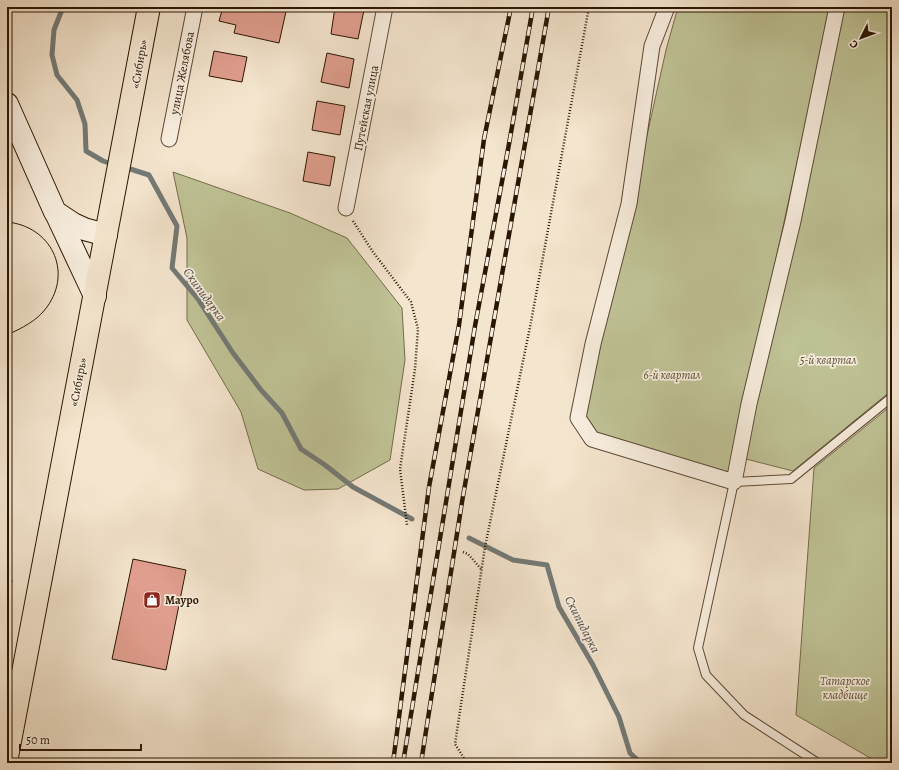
<svg xmlns="http://www.w3.org/2000/svg" width="899" height="770" font-family="Alegreya,serif">
<style>
.green{fill:#bfc396;stroke:#746c4c}
.lines{fill:none;stroke-linecap:round;stroke-linejoin:round}
.stream{stroke:#737a76;stroke-width:5}
.building{fill:#e09e8e;stroke:#2a1602}
.lane-casing{stroke:#5c4a35;stroke-width:10}
.street-casing{stroke:#5c4a35;stroke-width:17}
.secondary-casing{stroke:#2a1602;stroke-width:24}
.primary-casing{stroke:#2a1602;stroke-width:24}
.path{stroke:#2a1602;stroke-width:2.5;stroke-dasharray:1 2;stroke-linecap:butt}
.lane{stroke:#f8eedf;stroke-width:8}
.street{stroke:#f8eedf;stroke-width:15}
.secondary{stroke:#f8eedf;stroke-width:22}
.primary{stroke:#f4e5ce;stroke-width:22}
.tram{stroke:#2a1602;stroke-width:1}
.rail-casing{stroke:#2a1602;stroke-width:4.5}
.rail{stroke:#f8eedf;stroke-width:3;stroke-dasharray:9;stroke-linecap:butt}
.labels{text-anchor:middle;stroke-width:3.5;stroke-linejoin:round;paint-order:stroke}
.street-label{font-size:12px;fill:#2a1602;stroke:#f8eedf}
.park-label{font-size:12px;font-style:italic;fill:#5e5336;stroke:#f8eedf}
.poi-label{font-size:12px;font-weight:bold;fill:#2a1602;stroke:#f8eedf;text-anchor:start}
.water-label{font-size:13px;font-style:italic;fill:#545046;stroke:#f8eedf}
</style>
<rect width="100%" height="100%" fill="#f4e5ce"/>
<filter id="stains"><feTurbulence type="fractalNoise" baseFrequency=".005" numOctaves="4"/><feColorMatrix values="0 0 0 0 .2 0 0 0 0 .09 0 0 0 0 .02 0 0 0 .5 -.17"/></filter>
<radialGradient id="worn" r=".72"><stop offset=".6" stop-color="#630" stop-opacity="0"/><stop offset="1" stop-color="#630" stop-opacity=".3"/></radialGradient>
<g class="green">
<polygon points="678,7 831,7 729,474 599,435 585,414 666,50"/>
<polygon points="841,7 892,7 892,390 793,471 742,458"/>
<polygon points="173,172 290,213 347,238 402,308 405,360 390,460 338,489 304,490 258,469 241,412 187,320 187,238"/>
<polygon points="892,405 892,763 879,763 796,715 814,468"/>
</g>
<g class="lines">
<g class="stream">
<polyline points="63,7 54,30 52,55 57,75 77,100 85,124 86,151 103,161 115,165"/>
<polyline points="124,167 149,175 177,226 172,268 198,299 233,353 261,390 282,413 301,449 325,465 353,487 412,519"/>
<polyline points="469,538 513,560 547,565 559,607 593,665 619,717 630,753 641,763"/>
</g>
</g>
<g class="building">
<polygon points="223,7 287,7 279,43 234,33 236,25 219,21"/>
<polygon points="335,7 348,7 364,10 358,39 331,34"/>
<polygon points="214,51 247,57 242,82 209,76"/>
<polygon points="327,53 354,59 349,88 321,82"/>
<polygon points="317,101 345,106 340,135 312,130"/>
<polygon points="308,152 335,157 330,186 303,181"/>
<polygon points="133,559 186,570 166,670 112,659"/>
<polygon points="7,579 12,580 7,612"/>
</g>
<g class="lines">
<defs>
<polyline id="lane" points="818,763 744,715 706,675 698,648 734,482 791,479 892,397"/>
<g id="street">
<polyline points="667,7 652,46 629,204 593,344 578,418 592,439 734,482 749,404 793,221 837,7"/>
<polyline points="169,139 195,7"/>
<polyline points="346,208 385,7"/>
</g>
<g id="secondary">
<polyline points="7,104 55,212 73,224 84,229 106,235"/>
<polyline points="56,213 95,296"/>
</g>
<polyline id="primary" points="7,757 149,7"/>
</defs>
<use href="#lane" class="lane-casing"/>
<use href="#street" class="street-casing"/>
<use href="#secondary" class="secondary-casing"/>
<use href="#primary" class="primary-casing"/>
<g class="path">
<polyline points="353,221 373,252 411,302 418,329 415,369 400,469 407,525"/>
<polyline points="463,552 468,554 482,570"/>
<polyline points="467,763 455,744 485,547 531,322 589,7"/>
</g>
<use href="#lane" class="lane"/>
<use href="#street" class="street"/>
<use href="#secondary" class="secondary"/>
<use href="#primary" class="primary"/>
<path class="tram" d="M7,222c44,4 66,49 40,85 -10,14 -25,21 -40,28"/>
<defs>
<g id="rail">
<polyline points="393,763 429,487 459,325 484,139 511,7"/>
<polyline points="403,763 475,326 509,144 533,7"/>
<polyline points="421,763 462,502 549,7"/>
</g>
</defs>
<use href="#rail" class="rail-casing"/>
<use href="#rail" class="rail"/>
</g>
<defs>
<symbol id="shop-square" viewBox="-11 -11 22 22"><rect x="-9" y="-9" width="18" height="18" rx="4" fill="#8f2418" stroke="#f8eedf"/><path d="M-5-2.5h2.3a2.7 3.5 0 0 1 5.4 0H5L5.5 6h-11ZM-1.5-2.5h3a1.5 2.3 0 0 0-3 0Z" fill="#fff"/></symbol>
</defs>
<g fill-rule="evenodd">
<use href="#shop-square" x="142" y="590" width="20" height="20"/>
</g>
<g class="labels">
<g class="street-label">
<text transform="translate(139 64) rotate(-80)" y="4">«Сибирь»</text>
<text transform="translate(182 73) rotate(-79)" y="4">улица Желябова</text>
<text transform="translate(366 108) rotate(-79)" y="4">Путейская улица</text>
<text transform="translate(78 382) rotate(-79)" y="4">«Сибирь»</text>
</g>
<g class="park-label">
<text x="828" y="364">5-й квартал</text>
<text x="672" y="379">6-й квартал</text>
<text x="845" y="685">Татарское<tspan x="845" dy="14">кладбище</tspan></text>
</g>
<g class="poi-label">
<text x="165" y="604">Мауро</text>
</g>
<g class="water-label">
<text transform="translate(205 294) rotate(54)" y="5">Скипидарка</text>
<text transform="translate(583 624) rotate(63)" y="5">Скипидарка</text>
</g>
</g>
<rect width="899" height="770" fill="none" stroke="#f4e5ce" stroke-width="24"/>
<rect x="8" y="8" width="883" height="754" fill="none" stroke="#2a1602" stroke-width="2"/>
<rect x="12" y="12" width="875" height="746" fill="none" stroke="#2a1602"/>
<g transform="translate(861 38) rotate(228)" stroke="#f8eedf" stroke-width="3" paint-order="stroke">
<path d="M0-3L7 15L0 10L-7 15Z" fill="#2a1602"/>
<text y="-6" font-size="11" font-weight="bold" text-anchor="middle" fill="#2a1602">С</text>
</g>
<path d="M20 744v6h121v-6" fill="none" stroke="#2a1602" stroke-width="2"/>
<text x="26" y="744" font-size="12" fill="#2a1602" stroke="#f8eedf" stroke-width="3" paint-order="stroke">50 m</text>
<rect width="100%" height="100%" filter="url(#stains)"/>
<rect width="100%" height="100%" fill="url(#worn)"/>
</svg>
